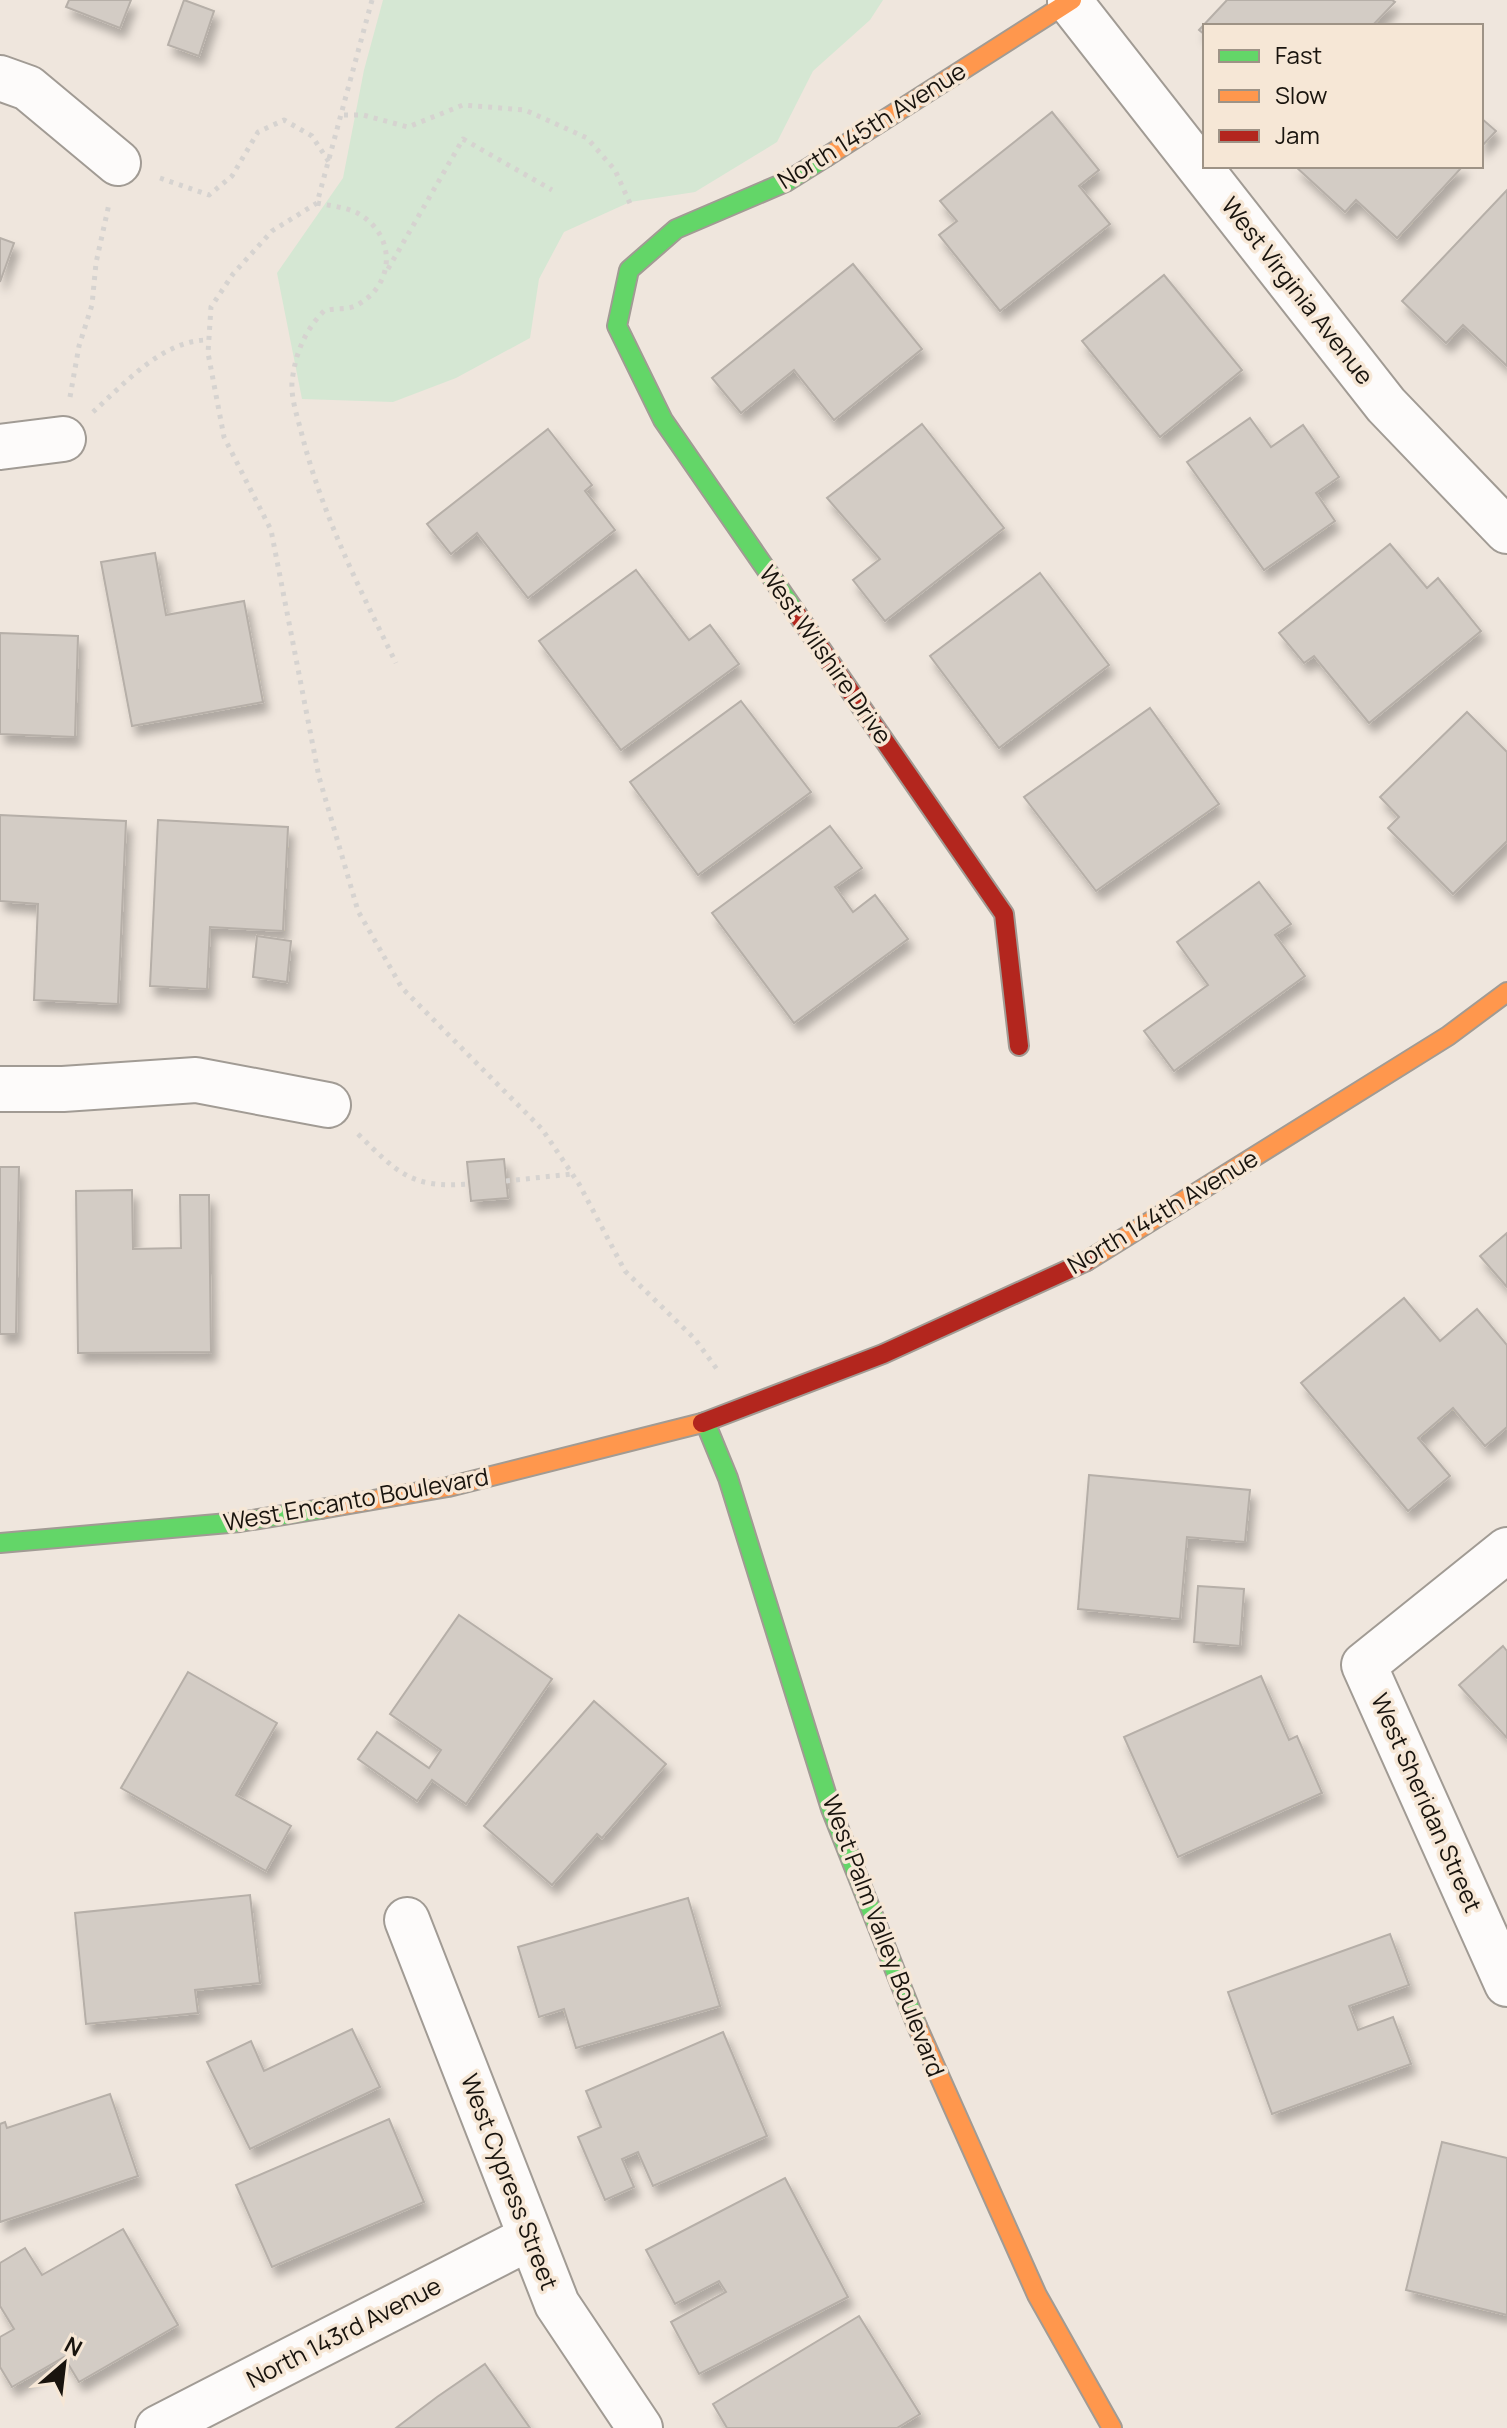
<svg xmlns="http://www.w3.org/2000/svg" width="1507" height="2428" font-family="Manrope,sans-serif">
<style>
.green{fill:#d5e7d3}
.building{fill:#d3ccc5;stroke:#b6afa8;stroke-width:2;filter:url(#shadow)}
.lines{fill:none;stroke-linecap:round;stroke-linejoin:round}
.street-casing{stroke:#a19b94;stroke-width:48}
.fast-casing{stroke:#a19b94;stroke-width:22}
.slow-casing{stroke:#a19b94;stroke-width:22}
.jam-casing{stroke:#a19b94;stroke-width:22}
.path{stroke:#d6d3d0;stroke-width:5;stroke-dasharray:4 6;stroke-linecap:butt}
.street{stroke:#fdfbfa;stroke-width:44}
.fast{stroke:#63d668;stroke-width:18}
.slow{stroke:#ff974d;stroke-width:18}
.jam{stroke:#b3261e;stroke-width:18}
.labels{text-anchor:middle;stroke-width:7;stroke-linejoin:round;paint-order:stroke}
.street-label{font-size:24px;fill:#19140e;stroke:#f6e7d6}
</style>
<defs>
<filter id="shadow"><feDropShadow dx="5" dy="9" stdDeviation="4" flood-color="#0004"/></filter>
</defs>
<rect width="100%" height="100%" fill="#efe6dd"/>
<polygon class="green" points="383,0 883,0 870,20 813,71 777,142 695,192 630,202 564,232 539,279 530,338 456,378 393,402 302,399 277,273 343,178 364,70"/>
<g class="building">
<polygon points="69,0 131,0 120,28 66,7"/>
<polygon points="184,0 214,11 199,56 168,45"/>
<polygon points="1227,0 1392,0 1395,2 1372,26 1205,26 1205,35 1199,30"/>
<polygon points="1052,112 1099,170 1079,186 1110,224 1000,311 939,235 957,221 940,201"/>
<polygon points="1481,118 1496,131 1481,147"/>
<polygon points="1295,166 1463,166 1397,238 1356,200 1345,212"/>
<polygon points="1507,190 1507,366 1463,325 1446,343 1402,301"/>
<polygon points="0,238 14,243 0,282"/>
<polygon points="853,264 922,349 834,420 794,370 741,413 712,378"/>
<polygon points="1164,275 1242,370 1160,437 1082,341"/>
<polygon points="1250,418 1271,447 1303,425 1339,477 1316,493 1335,521 1264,570 1187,462"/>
<polygon points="922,424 1004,528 885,621 853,580 880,559 827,498"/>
<polygon points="548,429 592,485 585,491 615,530 528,598 477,533 451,554 427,524"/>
<polygon points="1390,544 1427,588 1438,578 1481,631 1369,723 1314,656 1304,663 1279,633"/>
<polygon points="155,553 166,615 244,601 263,702 132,726 101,562"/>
<polygon points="636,570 689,640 710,625 739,664 621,750 539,641"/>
<polygon points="1040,573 1109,665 999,748 930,656"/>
<polygon points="0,633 78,636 75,737 0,734"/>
<polygon points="741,701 811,792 698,875 630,782"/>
<polygon points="1150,708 1219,804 1096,891 1024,797"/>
<polygon points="1467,712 1507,752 1507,841 1453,894 1388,828 1399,817 1380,797"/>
<polygon points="0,815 126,821 118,1004 34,1000 38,904 0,901"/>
<polygon points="158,820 288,827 283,931 210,927 207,989 150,986"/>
<polygon points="830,826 862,868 835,887 853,912 875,895 908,939 794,1023 712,913"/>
<polygon points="1259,882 1291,924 1275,935 1305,976 1174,1071 1144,1031 1208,985 1177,942"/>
<polygon points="257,936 291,941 287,982 253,977"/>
<polygon points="504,1159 508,1198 471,1201 467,1162"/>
<polygon points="0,1167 19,1167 16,1334 0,1334"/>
<polygon points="132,1190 133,1249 181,1248 180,1195 209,1195 211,1352 78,1353 76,1191"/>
<polygon points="1507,1233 1507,1287 1480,1256"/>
<polygon points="1404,1298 1440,1341 1477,1309 1507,1345 1507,1427 1485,1446 1453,1408 1418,1438 1450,1476 1408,1511 1301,1383"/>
<polygon points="1089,1475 1250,1490 1245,1542 1187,1537 1180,1619 1078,1609"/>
<polygon points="1198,1586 1244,1589 1240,1646 1194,1642"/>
<polygon points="459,1615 552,1679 466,1804 432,1780 417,1801 358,1759 377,1732 429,1768 441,1750 390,1714"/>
<polygon points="1503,1646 1507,1651 1507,1738 1459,1685"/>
<polygon points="188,1672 277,1723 236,1795 291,1826 266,1871 121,1788"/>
<polygon points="1261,1676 1289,1740 1297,1736 1322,1793 1178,1857 1124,1737"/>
<polygon points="594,1701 666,1764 602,1838 597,1834 552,1885 484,1826"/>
<polygon points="250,1895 260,1983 195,1990 198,2013 86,2024 75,1913"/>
<polygon points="688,1898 720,2006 576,2048 564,2009 539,2017 518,1947"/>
<polygon points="1390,1934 1409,1985 1349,2006 1358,2030 1393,2017 1411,2064 1272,2114 1228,1992"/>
<polygon points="352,2029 380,2087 250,2149 207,2062 251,2041 264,2071"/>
<polygon points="723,2032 767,2136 653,2186 638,2152 622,2159 634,2187 605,2200 578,2137 601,2127 586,2091"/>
<polygon points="110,2094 138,2176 0,2222 0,2124 5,2122 7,2128"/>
<polygon points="389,2119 424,2202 272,2267 236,2185"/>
<polygon points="1442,2142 1507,2158 1507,2315 1406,2290"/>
<polygon points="785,2178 848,2297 699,2374 671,2322 726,2292 719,2281 675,2304 646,2250"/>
<polygon points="123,2229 178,2325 79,2382 64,2357 12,2387 0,2367 0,2337 14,2329 0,2306 0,2263 25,2248 42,2275"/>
<polygon points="859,2316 920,2414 897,2428 727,2428 713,2404"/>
<polygon points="485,2364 530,2428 396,2428 437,2397"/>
</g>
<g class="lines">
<defs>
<g id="street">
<polyline points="1070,2 1386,405 1507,531"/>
<polyline points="0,78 28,88 118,163"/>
<polyline points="0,447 63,439"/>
<polyline points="0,1089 63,1089 196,1080 328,1105"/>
<polyline points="1507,1550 1364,1665 1507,1984"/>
<polyline points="407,1920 557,2304 640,2428"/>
<polyline points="158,2428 529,2238"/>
</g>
<g id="fast">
<polyline points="797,614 663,420 617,326 629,270 676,229 786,182 826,157"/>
<polyline points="705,1422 728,1478 831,1809 917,2026"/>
<polyline points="0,1543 240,1522 321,1509"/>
</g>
<g id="slow">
<polyline points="826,157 1072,0"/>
<polyline points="1087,1261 1448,1036 1507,992"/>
<polyline points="321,1509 448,1487 702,1423"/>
<polyline points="917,2026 1037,2295 1112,2428"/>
</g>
<g id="jam">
<polyline points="797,614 1004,914 1019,1046"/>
<polyline points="702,1423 883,1354 1087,1261"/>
</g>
</defs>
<use href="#street" class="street-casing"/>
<use href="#fast" class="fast-casing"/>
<use href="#slow" class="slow-casing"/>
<use href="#jam" class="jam-casing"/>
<g class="path">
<polyline points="372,0 317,203 272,231 233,274 211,307 208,353 224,437 271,530 319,777 358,911 402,988 542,1129 579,1184 625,1271 695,1339 719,1372"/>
<polyline points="344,115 363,115 408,127 463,105 525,110 587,138 615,170 632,208"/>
<polyline points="160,178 209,195 232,176 258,132 284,120 312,136 329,162"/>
<path d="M317,203c13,3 30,4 42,11 36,21 37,68 0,90 -11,7 -23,3 -35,7 -20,20 -29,44 -32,71 -1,16 5,34 9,49 20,81 58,157 95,232"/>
<polyline points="388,269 463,139 552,190"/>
<polyline points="70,397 79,346 92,305 96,263 109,204"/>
<path d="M93,412c32,-29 71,-73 116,-72"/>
<path d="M358,1134c39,38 53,55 111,50"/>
<polyline points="506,1181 572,1174"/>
</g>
<use href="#street" class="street"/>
<use href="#fast" class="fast"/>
<use href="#slow" class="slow"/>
<use href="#jam" class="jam"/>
</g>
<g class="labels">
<g class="street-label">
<text transform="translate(872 126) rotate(-32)" y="8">North 145th Avenue</text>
<text transform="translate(1297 291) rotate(52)" y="8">West Virginia Avenue</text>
<text transform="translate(825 655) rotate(55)" y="8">West Wilshire Drive</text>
<text transform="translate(1163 1212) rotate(-31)" y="8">North 144th Avenue</text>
<text transform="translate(356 1500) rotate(-10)" y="8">West Encanto Boulevard</text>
<text transform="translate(1426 1803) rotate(66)" y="8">West Sheridan Street</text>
<text transform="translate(883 1936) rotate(69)" y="8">West Palm Valley Boulevard</text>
<text transform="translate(509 2182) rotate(69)" y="8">West Cypress Street</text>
<text transform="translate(344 2333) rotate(-27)" y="8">North 143rd Avenue</text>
</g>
</g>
<rect x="1203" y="24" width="280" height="144" fill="#f6e7d6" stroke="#9e9386" stroke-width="2"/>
<rect x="1219" y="50" width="40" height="12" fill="#63d668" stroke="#9e9386" stroke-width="2"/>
<text x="1275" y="64" font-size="24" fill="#19140e">Fast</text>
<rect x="1219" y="90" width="40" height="12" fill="#ff974d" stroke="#9e9386" stroke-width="2"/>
<text x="1275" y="104" font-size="24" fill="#19140e">Slow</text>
<rect x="1219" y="130" width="40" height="12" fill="#b3261e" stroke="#9e9386" stroke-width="2"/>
<text x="1275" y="144" font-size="24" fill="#19140e">Jam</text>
<g transform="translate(64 2364) rotate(28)" stroke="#f6e7d6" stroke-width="6" paint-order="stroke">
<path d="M0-6L14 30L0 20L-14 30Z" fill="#19140e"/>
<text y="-12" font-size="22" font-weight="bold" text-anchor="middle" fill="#19140e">N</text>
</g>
</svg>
